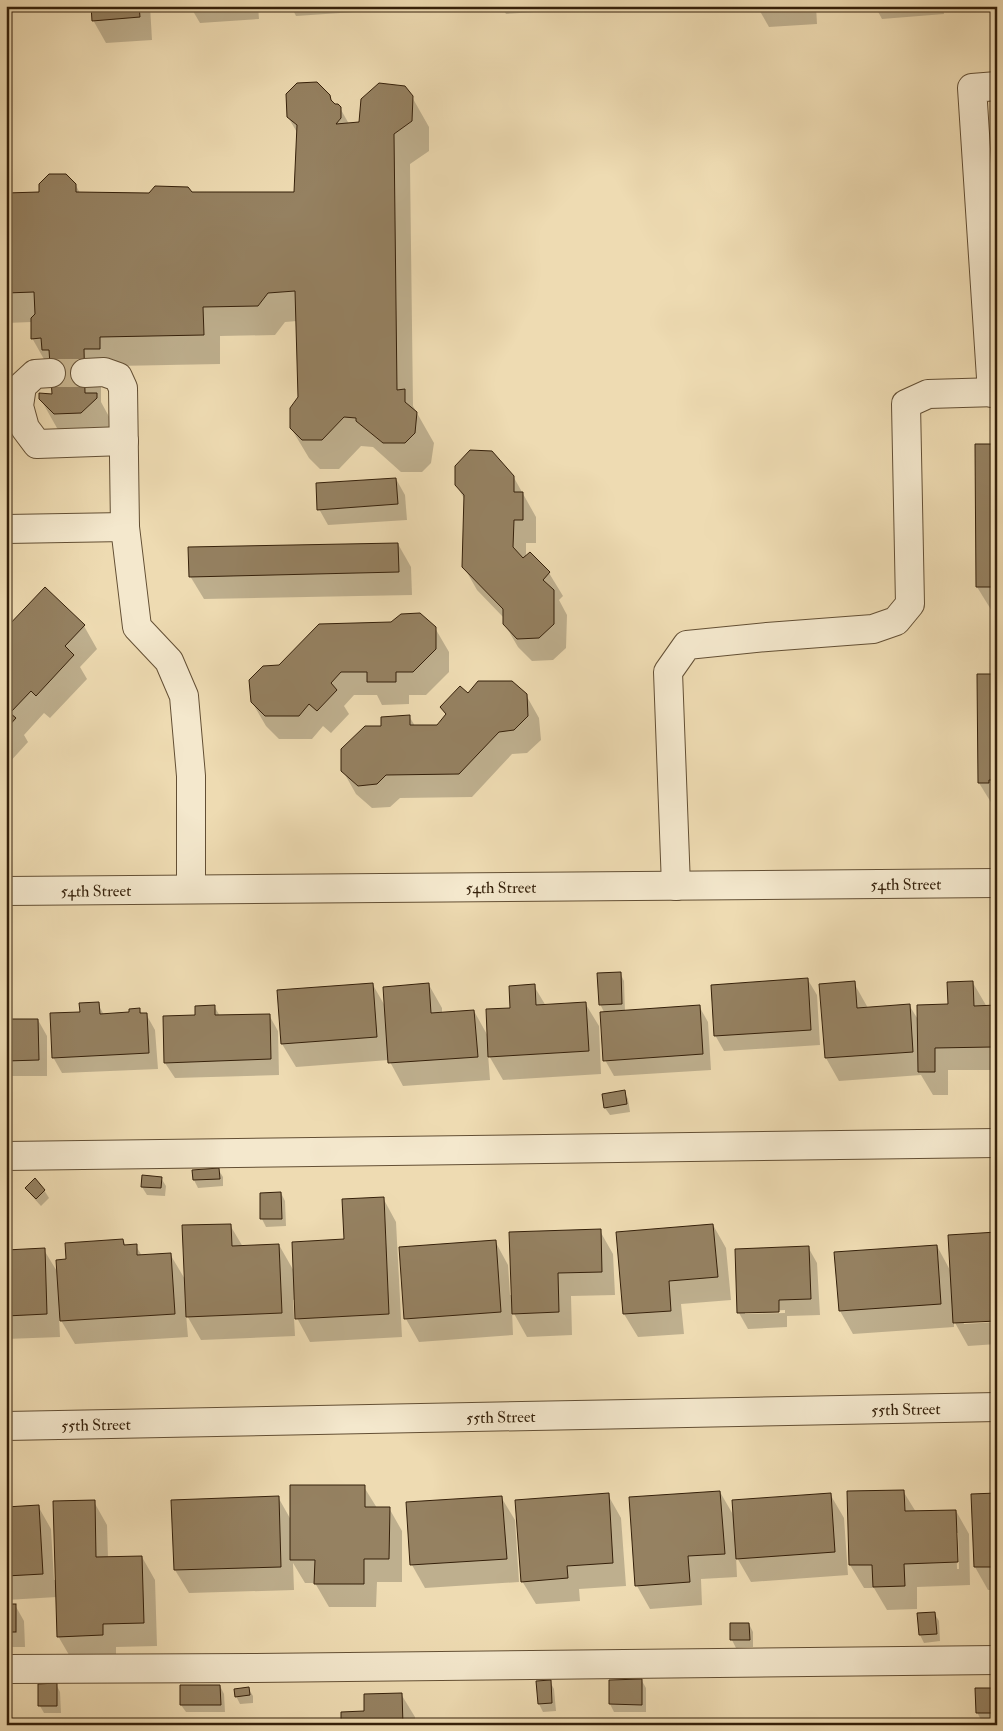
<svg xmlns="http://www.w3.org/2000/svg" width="1003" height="1731" font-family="'IM FELL Double Pica',serif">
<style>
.shadow{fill:#0003;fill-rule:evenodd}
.building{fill:#958161;stroke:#35200a}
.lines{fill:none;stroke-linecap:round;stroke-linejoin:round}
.minor-tunnel{stroke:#c9b690;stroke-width:28;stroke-dasharray:28 14;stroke-linecap:butt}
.minor-casing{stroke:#634f34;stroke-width:30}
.minor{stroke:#f4e8cd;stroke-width:28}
.labels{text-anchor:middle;stroke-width:5;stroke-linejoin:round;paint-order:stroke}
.street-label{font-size:16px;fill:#35200a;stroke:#f4e8cd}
</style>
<rect width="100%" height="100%" fill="#eedbb2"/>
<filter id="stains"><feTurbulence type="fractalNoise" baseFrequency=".004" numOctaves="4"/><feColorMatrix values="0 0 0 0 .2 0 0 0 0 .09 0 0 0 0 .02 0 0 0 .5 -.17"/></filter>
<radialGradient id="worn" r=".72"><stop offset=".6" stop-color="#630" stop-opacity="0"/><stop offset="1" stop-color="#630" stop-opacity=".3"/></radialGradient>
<g class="shadow">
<polygon points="92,6 150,6 152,40 106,43 93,20"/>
<polygon points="190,6 258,6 259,19 200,23"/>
<polygon points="291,6 355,6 355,12 296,16"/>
<polygon points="391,6 412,6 392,8"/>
<polygon points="501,6 564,6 565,10 506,14"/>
<polygon points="757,6 816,6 817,24 769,27"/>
<polygon points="875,6 943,6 944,14 882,19"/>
<polygon points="329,96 335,105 340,108 349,124 360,123 412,97 429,127 429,151 410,164 413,406 434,443 431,463 422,472 401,472 373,447 361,446 339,469 320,469 309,458 291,428 299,397 297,321 285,322 275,335 220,336 220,364 116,366 101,379 101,402 113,424 114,428 72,443 57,428 40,398 53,395 49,368 32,338 32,322 6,323 6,194 41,193 75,184 80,193 295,193 298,134 288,117"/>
<polygon points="997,445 997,616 995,616 977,587"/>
<polygon points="513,476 536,517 536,543 526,543 526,557 530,553 549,573 563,596 559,600 567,615 566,648 553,660 532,661 518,647 504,623 504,618 477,590 464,567 465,500 456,485"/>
<polygon points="396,479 405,495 407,520 328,525 319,509"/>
<polygon points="398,544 411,567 412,595 204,599 190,576"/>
<polygon points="392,624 435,628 449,652 449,672 426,695 409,695 409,704 382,705 377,695 354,695 344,706 349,714 331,733 323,726 312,739 279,739 266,726 252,702 279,667"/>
<polygon points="84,626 97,649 80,667 87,679 50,718 44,713 24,735 28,742 8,764 6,763 6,630"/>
<polygon points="997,675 997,812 979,783"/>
<polygon points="468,695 526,695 539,718 541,740 527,753 512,754 472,797 400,798 390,807 372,808 356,794 343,771 382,727 409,716 415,726 437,726 447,716 442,708"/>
<polygon points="620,973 624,981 625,1011 699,1006 708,1022 711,1070 614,1076 605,1060 604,1012 600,1004"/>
<polygon points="808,980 817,995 820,1045 724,1051 715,1035"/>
<polygon points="854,983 868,1008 909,1005 919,1021 949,1005 973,983 987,1007 997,1007 997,1070 948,1070 948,1095 933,1095 921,1075 839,1081 826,1058"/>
<polygon points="373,985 385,1006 429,985 442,1008 442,1014 474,1011 489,1038 534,986 546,1006 585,1003 599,1026 601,1074 503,1080 488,1054 490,1080 403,1086 389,1060 296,1067 282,1044"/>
<polygon points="98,1004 104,1015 130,1013 139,1009 142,1014 146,1014 155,1030 158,1069 62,1073 53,1057 81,1013"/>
<polygon points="214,1006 220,1016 269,1015 278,1031 279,1075 175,1078 165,1063 196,1017"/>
<polygon points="6,1020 38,1020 47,1036 47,1076 6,1076"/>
<polygon points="624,1092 628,1099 630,1112 610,1115 605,1108"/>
<polygon points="218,1169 223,1177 223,1186 198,1188 194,1180 193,1171"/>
<polygon points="143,1177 161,1178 166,1186 165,1196 147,1195 142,1187"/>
<polygon points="27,1188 44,1190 49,1198 41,1206 31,1195"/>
<polygon points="281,1193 285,1201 286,1226 266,1227 262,1219"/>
<polygon points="383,1198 396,1222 402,1337 310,1342 297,1318 296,1299 293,1300 295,1336 201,1340 186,1314 188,1337 75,1344 59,1317 60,1337 6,1339 6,1251 44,1250 58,1273 68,1260 123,1240 126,1246 136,1246 142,1256 170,1254 186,1281 230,1225 243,1247 279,1245 295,1273 346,1241"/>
<polygon points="713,1225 726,1248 731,1300 681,1304 684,1334 638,1337 624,1314 618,1233"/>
<polygon points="600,1231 613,1254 615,1295 571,1296 572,1335 527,1337 512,1310 513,1335 419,1342 406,1319 495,1241 508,1265 510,1295 513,1295"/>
<polygon points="937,1246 951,1272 964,1324 997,1322 997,1344 968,1346 954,1321 954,1327 853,1334 840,1311"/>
<path d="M808,1247l9,16 3,52 -33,1v11l-39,2 -9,-16zM785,1310v3l-40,1v-2z"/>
<polygon points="364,1487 377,1508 389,1508 402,1531 402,1582 377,1582 376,1607 329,1607 315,1583 305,1583 293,1563 294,1590 189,1593 175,1570 278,1497 291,1520"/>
<path d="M903,1491l13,21 40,-1 13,23 1,51 -53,2v22l-30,1 -13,-22h-10l-14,-23zM956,1533h2l1,36h-2z"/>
<polygon points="720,1492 735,1518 830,1494 844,1518 848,1575 751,1582 736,1556 737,1577 701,1579 702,1605 650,1609 637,1586"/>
<polygon points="997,1494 997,1590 988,1590 975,1567 973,1495"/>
<polygon points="608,1495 621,1518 626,1586 579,1589 580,1601 536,1604 522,1581"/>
<polygon points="501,1497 515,1520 519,1582 425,1588 412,1565 407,1504"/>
<polygon points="94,1502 107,1525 108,1558 142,1557 155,1580 157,1646 116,1647 116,1658 72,1660 58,1636 57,1597 6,1600 6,1508 38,1506 51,1529 54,1580 57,1580"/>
<polygon points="6,1605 15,1605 24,1621 25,1647 6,1647"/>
<polygon points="934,1613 939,1621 940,1641 924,1643 920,1635"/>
<polygon points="731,1624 749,1624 753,1632 753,1647 736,1648 732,1640"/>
<polygon points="610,1681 642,1681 646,1688 646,1712 614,1712 610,1704"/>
<polygon points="537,1682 550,1682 554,1689 556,1711 543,1712 539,1704"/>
<polygon points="56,1684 60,1692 61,1713 44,1713 40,1706"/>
<polygon points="220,1686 224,1694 225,1712 186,1712 181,1705"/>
<polygon points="248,1688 253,1696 253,1703 240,1704 236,1696"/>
<polygon points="994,1690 997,1695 997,1720 981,1720 977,1712"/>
<polygon points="401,1694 415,1717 415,1725 343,1725"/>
</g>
<g class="building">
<polygon points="91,6 139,6 140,17 92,21"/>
<polygon points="317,82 330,95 331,100 335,104 338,104 341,107 341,118 336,124 359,122 361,99 379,83 405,86 413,96 412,121 394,134 397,390 405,389 405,402 417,412 415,433 405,443 383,443 356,421 356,418 344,417 322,440 302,440 290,428 290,408 298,397 295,291 268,293 258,306 203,307 204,335 100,337 100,349 84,349 85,393 97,393 97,398 81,413 54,414 39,399 39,393 52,394 49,350 42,350 41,338 31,339 31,318 35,314 34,292 6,293 6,193 39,192 39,184 49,174 66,174 76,184 76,192 149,193 155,186 188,187 192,192 294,192 297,125 287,117 286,94 297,83"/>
<polygon points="975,444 997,444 997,587 976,587"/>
<polygon points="470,450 492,451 514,476 514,492 523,492 523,520 514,520 513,547 523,558 530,552 550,572 543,580 554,590 554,624 539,638 517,639 503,624 503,609 462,567 464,495 455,485 455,466"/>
<polygon points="396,478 398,504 317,510 316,483"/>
<polygon points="398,543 399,572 189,577 188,547"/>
<polygon points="45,587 85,625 65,646 74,655 36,696 31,691 10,713 16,718 6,729 6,628"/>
<polygon points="420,613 436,627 436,649 413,672 396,672 396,682 367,682 367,672 341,672 331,683 337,690 317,711 309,704 299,716 265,716 251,702 249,680 263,666 279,665 319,624 391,622 401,614"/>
<polygon points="977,674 997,674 997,780 989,780 989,783 978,783"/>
<polygon points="478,681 512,681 527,694 528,716 514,730 499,732 459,774 386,775 377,784 358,786 341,771 341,749 365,726 381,726 381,717 410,715 410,725 437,725 446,714 440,707 460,686 468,693"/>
<polygon points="621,972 622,1004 599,1005 597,973"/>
<polygon points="808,978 811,1030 714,1036 711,985"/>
<polygon points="855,981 857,1008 910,1004 913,1052 825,1058 819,984"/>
<polygon points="973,981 974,1006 997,1005 997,1059 992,1059 992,1047 935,1048 935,1072 918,1072 917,1005 948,1004 947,982"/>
<polygon points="373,983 377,1037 281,1044 277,990"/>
<polygon points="429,983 431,1013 474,1010 478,1057 388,1063 383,987"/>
<polygon points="535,984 536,1005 586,1002 589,1051 488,1057 486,1009 510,1008 509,986"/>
<polygon points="99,1002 100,1014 129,1012 129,1009 140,1008 140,1013 147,1013 149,1053 52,1058 50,1013 80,1012 79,1003"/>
<polygon points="215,1005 215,1015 270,1014 271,1059 164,1063 163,1016 195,1015 195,1006"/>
<polygon points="700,1005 703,1054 603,1061 600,1012"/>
<polygon points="6,1019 38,1019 39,1060 6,1061"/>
<polygon points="625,1090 627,1104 604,1108 602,1094"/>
<polygon points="219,1168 220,1179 193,1180 192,1170"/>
<polygon points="142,1175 162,1177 161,1188 141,1187"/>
<polygon points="35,1178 45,1190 36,1199 25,1188"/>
<polygon points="281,1192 282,1219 260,1219 260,1193"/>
<polygon points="384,1197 389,1314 295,1319 292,1242 344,1239 342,1199"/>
<polygon points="231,1224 232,1246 279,1244 282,1313 186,1317 182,1225"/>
<polygon points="713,1224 718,1277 669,1281 671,1311 623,1314 616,1232"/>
<polygon points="601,1229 602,1272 558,1273 559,1312 512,1314 509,1232"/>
<polygon points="997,1232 997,1321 953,1323 948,1235"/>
<polygon points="123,1239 124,1245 137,1244 137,1255 171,1253 175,1314 60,1321 56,1260 66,1259 65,1243"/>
<polygon points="496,1240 501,1312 404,1319 399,1247"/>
<polygon points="937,1245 941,1304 839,1311 834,1252"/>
<polygon points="809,1246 811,1299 779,1300 779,1312 737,1313 735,1249"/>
<polygon points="45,1248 47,1314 6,1316 6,1250"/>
<polygon points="290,1485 365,1485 365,1507 390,1507 389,1559 364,1559 364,1584 314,1584 315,1560 290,1560"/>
<polygon points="904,1490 905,1511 956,1510 958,1562 904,1564 905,1586 873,1587 872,1565 849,1565 847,1491"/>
<polygon points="720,1491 725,1554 688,1556 690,1582 635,1586 629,1497"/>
<polygon points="609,1493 613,1563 567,1566 568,1578 521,1582 515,1500"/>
<polygon points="831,1493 835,1552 736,1559 732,1500"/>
<polygon points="997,1493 997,1567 974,1567 971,1494"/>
<polygon points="279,1496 281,1567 174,1570 171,1500"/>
<polygon points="502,1496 507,1559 410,1565 406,1502"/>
<polygon points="95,1500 96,1557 142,1556 144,1623 103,1624 103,1635 57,1637 53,1501"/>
<polygon points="39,1505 43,1574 6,1576 6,1507"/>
<rect x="6" y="1604" width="10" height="28"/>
<polygon points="935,1612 937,1634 919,1635 917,1613"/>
<polygon points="730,1623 749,1623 750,1640 730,1640"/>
<polygon points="642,1679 642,1705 609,1704 609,1680"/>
<polygon points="551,1680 552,1703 538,1704 536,1681"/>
<polygon points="57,1683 57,1706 38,1706 38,1684"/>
<polygon points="180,1685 220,1685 221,1705 180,1705"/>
<polygon points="249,1687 250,1695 235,1697 234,1689"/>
<polygon points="975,1688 994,1688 995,1713 976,1713"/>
<polygon points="402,1693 403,1725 341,1725 341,1712 364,1711 364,1694"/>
<polygon points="834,1723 834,1725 784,1725 784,1724"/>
</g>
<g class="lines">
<polyline class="minor-tunnel" points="51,373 85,373"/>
<defs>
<g id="minor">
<polyline points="51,373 35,374 22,386 19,406 25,428 37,444 124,441"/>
<polyline points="85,373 104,372 118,377 123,388 125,527"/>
<polyline points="992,393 972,88 997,86"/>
<polyline points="6,529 125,527 137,627 169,661 184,696 191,776 191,889"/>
<polyline points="676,886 668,672 687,645 767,637 873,629 896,621 910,604 906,404 928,394 997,392"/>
<path id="s1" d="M6,891l991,-8"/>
<polyline points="6,1156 997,1143"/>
<path id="s2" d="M6,1426l991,-19"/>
<polyline points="6,1669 255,1668 997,1660"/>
</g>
</defs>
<use href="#minor" class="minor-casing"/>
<use href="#minor" class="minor"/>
</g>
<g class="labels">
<g class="street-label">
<text dy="6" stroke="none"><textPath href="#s1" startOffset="900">54th Street</textPath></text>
<text dy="6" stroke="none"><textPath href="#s1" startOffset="495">54th Street</textPath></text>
<text dy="6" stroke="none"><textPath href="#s1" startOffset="90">54th Street</textPath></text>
<text dy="6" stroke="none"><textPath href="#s2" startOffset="900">55th Street</textPath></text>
<text dy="6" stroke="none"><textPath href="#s2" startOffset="495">55th Street</textPath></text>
<text dy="6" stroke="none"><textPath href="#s2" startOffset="90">55th Street</textPath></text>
</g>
</g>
<rect width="1003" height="1731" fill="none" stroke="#eedbb2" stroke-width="25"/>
<rect x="8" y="8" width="988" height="1716" fill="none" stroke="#35200a" stroke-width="2.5"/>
<rect x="12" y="12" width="978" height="1706" fill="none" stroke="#35200a"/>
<rect width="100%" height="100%" filter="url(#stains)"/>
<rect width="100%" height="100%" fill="url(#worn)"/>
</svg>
